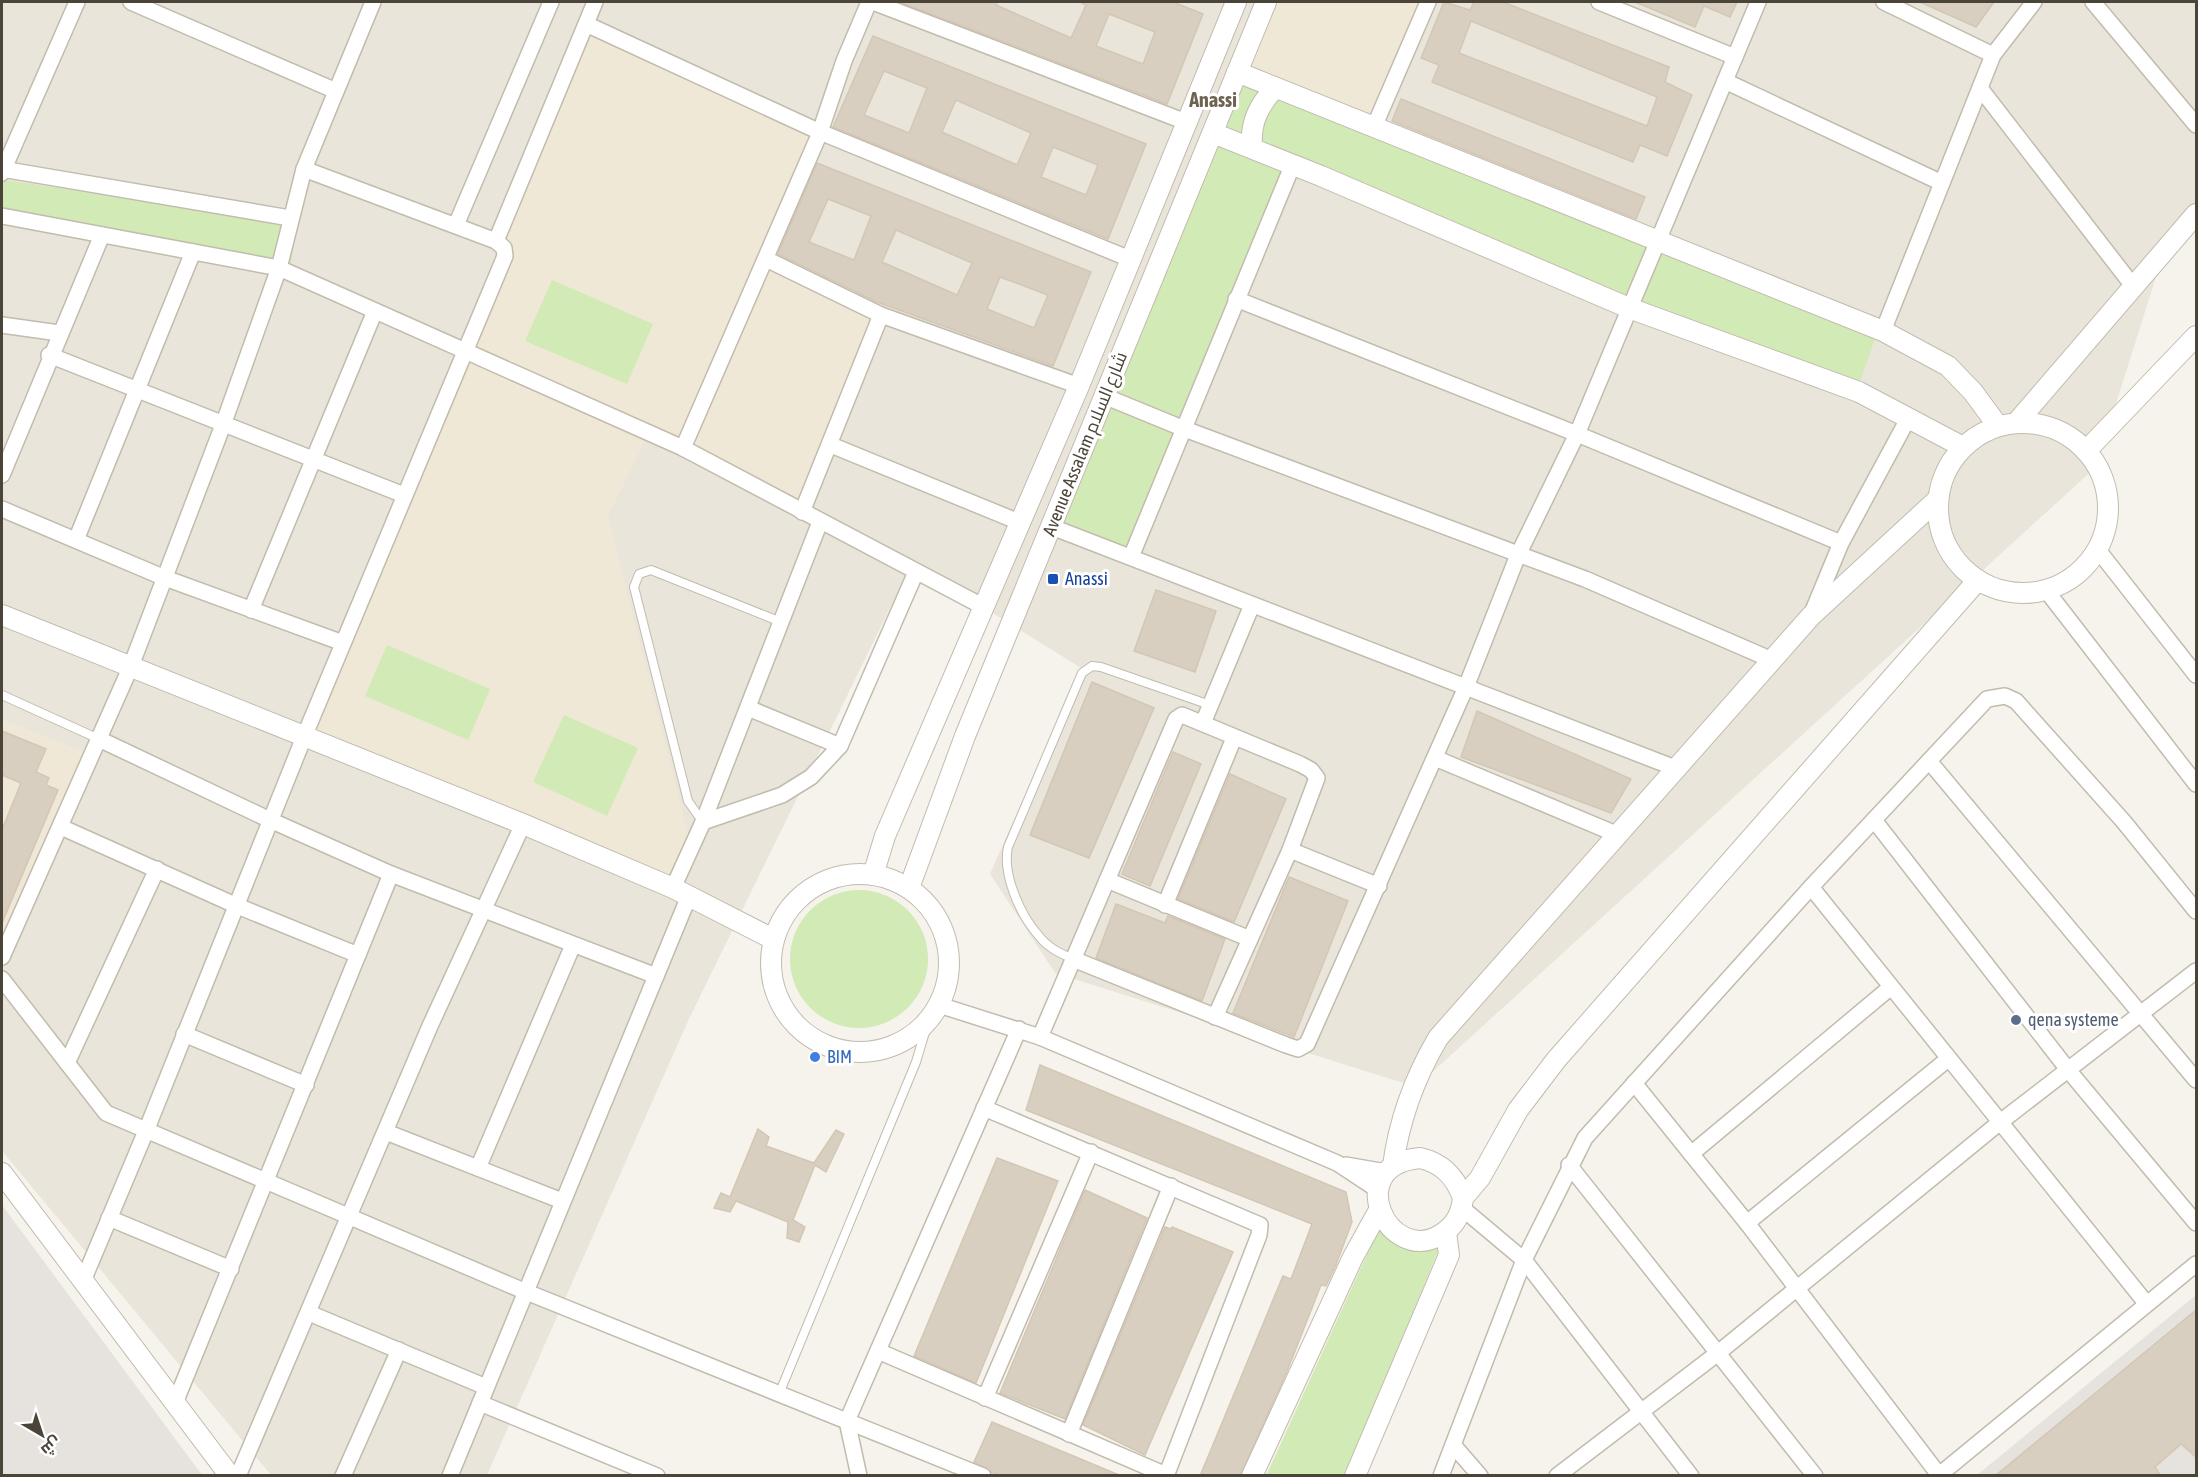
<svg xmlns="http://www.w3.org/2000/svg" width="2198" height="1477" font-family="'Asap Condensed',Cairo,sans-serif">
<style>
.residential{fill:#eae5da}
.industrial{fill:#e6e2dd}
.education{fill:#efe8d6}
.green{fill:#d2eab5}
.building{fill:#d8cfc1;stroke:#d3c7b4;stroke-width:1.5;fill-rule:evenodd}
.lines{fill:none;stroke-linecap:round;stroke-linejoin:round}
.service-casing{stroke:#c2bbae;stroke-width:10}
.minor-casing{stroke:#c2bbae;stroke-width:18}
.tertiary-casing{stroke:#c2bbae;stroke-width:22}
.service{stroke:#fff;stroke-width:8}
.minor{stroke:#fff;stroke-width:15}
.tertiary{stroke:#fff;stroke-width:20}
.transit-dot{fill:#1a4fb4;stroke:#fff;stroke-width:2}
.service-dot{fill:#5c6f8a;stroke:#fff;stroke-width:2}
.shop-dot{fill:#3f7fe0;stroke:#fff;stroke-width:2}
.labels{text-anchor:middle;stroke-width:6;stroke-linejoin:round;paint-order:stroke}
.street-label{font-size:18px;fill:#4b4439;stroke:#fff}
.transit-label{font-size:18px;fill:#164399;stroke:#fff;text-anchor:start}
.service-label{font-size:18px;fill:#4e5e75;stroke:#fff;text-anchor:start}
.shop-label{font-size:18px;fill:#366cbe;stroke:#fff;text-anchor:start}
.neighbourhood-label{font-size:20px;font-weight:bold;fill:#6e6250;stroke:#fff}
</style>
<rect width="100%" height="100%" fill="#f6f3ec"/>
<polygon class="residential" points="2,2 2196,2 2196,220 2163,255 2096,467 1416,1087 1055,973 990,874 1081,668 912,563 688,1021 487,1475 271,1475 2,1151"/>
<g class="industrial">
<polygon points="2,1205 202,1475 2,1475"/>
<polygon points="2196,1295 2196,1475 1977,1475"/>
</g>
<g class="education">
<polygon points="1266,2 1428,2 1374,127 1237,72"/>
<polygon points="583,33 815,135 764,260 890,311 807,515 650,430 608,516 693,853 683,879 706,917 621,872 310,742 469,349 498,285 496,253"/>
<polygon points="2,719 87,753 2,938"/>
</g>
<g class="green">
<polygon points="1237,72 1877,333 1857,390 1293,164 1131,557 1052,527"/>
<polygon points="2,180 297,221 291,264 2,222"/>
<polygon points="552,280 653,324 627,384 525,341"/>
<polygon points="387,645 490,689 468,740 365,696"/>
<polygon points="564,715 638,748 607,816 533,782"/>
<circle cx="859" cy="959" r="69"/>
<path d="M1379,1228c18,20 33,23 60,21l-93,226 -80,1z"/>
</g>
<g class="building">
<path d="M899,2h98l-1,3 75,33 15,-33 -6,-3h93l30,12 -36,90zM1109,14l46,18 -12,32 -47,-18z"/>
<path d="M1444,2l26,8 4,-8h29l166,65 -4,15 27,13 -25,61 -27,-11 -7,17 -201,-80 7,-17 -18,-7zM1471,21l186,76 -10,29 -188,-73z"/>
<polygon points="1635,2 1737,2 1730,17 1704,6 1695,27"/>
<polygon points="1920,2 1994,2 1976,27"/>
<path d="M873,36l273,108 -38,95 -275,-112zM884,71l43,17 -18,45 -45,-18zM956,100l75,33 -14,32 -75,-33zM1053,147l45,18 -12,30 -45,-18z"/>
<polygon points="1401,99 1645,197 1636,219 1392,121"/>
<path d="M817,163l274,109 -38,94 -176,-64 -99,-48zM828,199l43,17 -17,44 -45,-18zM896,230l76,33 -15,32 -75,-33zM1000,277l48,18 -14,33 -47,-19z"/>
<polygon points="1156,590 1216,611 1195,672 1134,651"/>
<polygon points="1092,682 1154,708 1089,858 1030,835"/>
<polygon points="1477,711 1631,779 1611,813 1461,757"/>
<polygon points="2,731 46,749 36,772 49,778 46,785 58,790 2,923 2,830 21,783 2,775"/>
<polygon points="1173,752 1201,764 1150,886 1122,874"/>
<polygon points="1230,774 1286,799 1234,922 1178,899"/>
<polygon points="1289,877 1348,901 1294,1037 1233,1013"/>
<polygon points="1116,904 1165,923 1168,916 1225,939 1202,1001 1096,958"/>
<polygon points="1040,1065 1346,1192 1352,1222 1336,1265 1326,1286 1321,1285 1286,1374 1240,1476 1200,1476 1283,1276 1291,1279 1312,1224 1026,1110"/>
<polygon points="758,1129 769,1137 766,1146 814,1163 836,1130 844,1134 826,1172 815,1165 793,1220 805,1227 799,1242 787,1238 788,1222 736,1201 730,1212 714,1208 721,1193 730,1197"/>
<polygon points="997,1158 1058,1181 976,1383 914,1356"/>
<polygon points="1085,1190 1147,1218 1065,1419 1000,1393"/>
<polygon points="1165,1227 1171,1229 1172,1227 1233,1252 1145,1455 1083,1425"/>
<polygon points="2196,1310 2196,1457 2181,1444 2155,1467 2161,1476 1995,1476"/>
<polygon points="992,1422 1119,1475 1119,1476 1001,1476 991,1472 974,1462"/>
</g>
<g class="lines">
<defs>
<g id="service">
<polyline points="2,695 99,739"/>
<polyline points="702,821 688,801 634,587 639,574 651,570 781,622"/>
<path d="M1073,959c-13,-6 -25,-11 -34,-23 -19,-21 -37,-62 -31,-89l74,-174 10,-7 9,1 109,38"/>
<polyline points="779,1394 916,1062 928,1022"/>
</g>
<g id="minor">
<polyline points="131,2 336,91"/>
<polyline points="873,2 1186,122"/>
<polyline points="1599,2 1735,57"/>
<polyline points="1884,2 1993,55"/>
<polyline points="2093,2 2196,125"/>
<polyline points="586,24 820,132 1130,259"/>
<polyline points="1725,81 1942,183"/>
<polyline points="1980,88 2133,286"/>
<polyline points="1374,127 1428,2"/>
<polyline points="2,169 290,218"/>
<polyline points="2,173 77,2"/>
<polyline points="2,216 279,268 683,448 982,606"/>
<polyline points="456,225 551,2"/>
<polyline points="496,241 595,2"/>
<polyline points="766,259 881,315 802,512"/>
<polyline points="1236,299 1577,434 1841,543"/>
<polyline points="881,315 1079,386"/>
<polyline points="2,325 59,333"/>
<polyline points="1883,331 1993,55 2034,2"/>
<polyline points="49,355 404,495"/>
<polyline points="1104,396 1182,428 1585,579 1772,660"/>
<polyline points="831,445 1019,522"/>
<polyline points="683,448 819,135 844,61 869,2"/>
<polyline points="2,475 102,235"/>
<polyline points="2,509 165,578 343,643"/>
<polyline points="1052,527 1675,768"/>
<polyline points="76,540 193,252"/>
<polyline points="2098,550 2196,675"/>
<polyline points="1131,557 1293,164"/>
<polyline points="2046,590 2196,784"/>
<polyline points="251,610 375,311"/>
<polyline points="1812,613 1841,543 1909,417"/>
<polyline points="748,708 840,746"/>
<polyline points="1203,723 1252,605"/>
<polyline points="99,739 270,820 391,874 656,976"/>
<polyline points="1435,758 1616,834"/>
<polyline points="1929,761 2196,1080"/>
<polyline points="1874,820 2069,1071 2196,1223"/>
<polyline points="703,822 782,795 811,777 840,746 916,572"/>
<polyline points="61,827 235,905 358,955"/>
<polyline points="1290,850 1379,886"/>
<polyline points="1107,880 1250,939"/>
<polyline points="1811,887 2146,1303"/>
<polyline points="673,888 703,822 820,522"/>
<polyline points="1165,905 1234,738"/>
<polyline points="2,957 131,666 223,425 279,268 304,169 373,2"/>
<polyline points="1073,959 1286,1045 1298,1049 1307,1044 1466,687 1518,555 1577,434 1758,2"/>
<polyline points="2,979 106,1113 524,1291 983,1476"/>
<polyline points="939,1005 1040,1037 1337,1163 1378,1190"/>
<polyline points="184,1034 306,1085"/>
<polyline points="1040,1037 1176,719 1182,715 1300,764 1311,770 1317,778 1290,850 1215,1017"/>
<polyline points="67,1063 157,869"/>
<polyline points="1634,1083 1747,1223 1939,1475"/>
<polyline points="984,1108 1260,1225 1259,1235 1166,1476"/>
<polyline points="386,1132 562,1201"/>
<polyline points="1691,1154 1891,987"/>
<polyline points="1346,1165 1386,1172"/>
<polyline points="1569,1165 1815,1476"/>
<polyline points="478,1168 573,945"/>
<polyline points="1462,1208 1524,1260 1691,1476"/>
<polyline points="109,1218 231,1269"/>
<polyline points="1747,1223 1948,1059"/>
<polyline points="83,1281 146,1131 304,737 505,256 504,248 496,241 304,169"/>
<polyline points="309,1313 486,1387"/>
<polyline points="878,1351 1166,1475"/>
<polyline points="985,1398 1091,1152"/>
<polyline points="175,1403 391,874"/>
<polyline points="480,1403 657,1476"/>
<polyline points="1069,1434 1171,1186"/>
<polyline points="1454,1446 1480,1476"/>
<polyline points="238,1476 430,1026 523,824"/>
<polyline points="343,1476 399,1350"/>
<polyline points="450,1476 689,896"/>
<polyline points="859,1476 847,1421 1019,1029"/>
<polyline points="1441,1476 1524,1260 1585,1138 1811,887 1987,699 2005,696 2016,701 2124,822 2196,911"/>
<polyline points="1557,1476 1718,1353 1999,1123 2196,971"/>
<polyline points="1938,1476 2196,1264"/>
</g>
<g id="tertiary">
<polyline points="1237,72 1883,331 1948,366 1973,392 1998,426"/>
<polyline points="1213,133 1321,176 1629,308 1859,392 1963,447"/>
<path d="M1252,148c-2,-25 6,-42 23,-60"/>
<polyline points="2017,422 2196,214"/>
<circle cx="2023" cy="508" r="85"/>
<polyline points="2087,450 2196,336"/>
<polyline points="2,615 523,824 673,888 773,939"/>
<circle cx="860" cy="963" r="89"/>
<polyline points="873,875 885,836 1079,386 1236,2"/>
<polyline points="909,888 965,736 1266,2"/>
<path d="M1420,1158c22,5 35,18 43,40 -2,17 -8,28 -23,37 -52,31 -99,-70 -20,-77z"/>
<path d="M1393,1166c6,-47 21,-87 45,-128l373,-422 127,-117"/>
<polyline points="2,1173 230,1476"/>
<polyline points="1463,1198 1480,1178 1518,1110 1556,1060 1978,580"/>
<polyline points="1252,1476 1353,1257 1379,1210"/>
<polyline points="1355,1476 1449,1255 1446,1232"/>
</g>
</defs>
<use href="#service" class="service-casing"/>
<use href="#minor" class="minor-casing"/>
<use href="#tertiary" class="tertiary-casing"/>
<use href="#service" class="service"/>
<use href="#minor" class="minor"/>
<use href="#tertiary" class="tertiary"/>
</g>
<rect class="transit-dot" x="1047" y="573" width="12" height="12" rx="3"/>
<circle class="service-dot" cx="2016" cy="1020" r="6"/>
<circle class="shop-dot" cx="815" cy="1057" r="6"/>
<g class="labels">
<g class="street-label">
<text transform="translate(1085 444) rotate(-68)" y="6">Avenue Assalam شارع السلام</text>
</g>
<g class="transit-label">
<text x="1065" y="585">Anassi</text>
</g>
<g class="service-label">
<text x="2028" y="1026">qena systeme</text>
</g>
<g class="shop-label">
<text x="827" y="1063">BIM</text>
</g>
<g class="neighbourhood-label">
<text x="1213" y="107">Anassi</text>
</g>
</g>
<rect width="2198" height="1477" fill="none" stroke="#4b4439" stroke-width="6"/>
<g transform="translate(42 1435) rotate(141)" stroke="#ffffff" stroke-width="4.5" paint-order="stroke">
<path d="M0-4.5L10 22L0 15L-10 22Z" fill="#4b4439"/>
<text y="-9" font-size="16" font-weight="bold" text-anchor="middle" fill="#4b4439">ش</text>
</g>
</svg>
